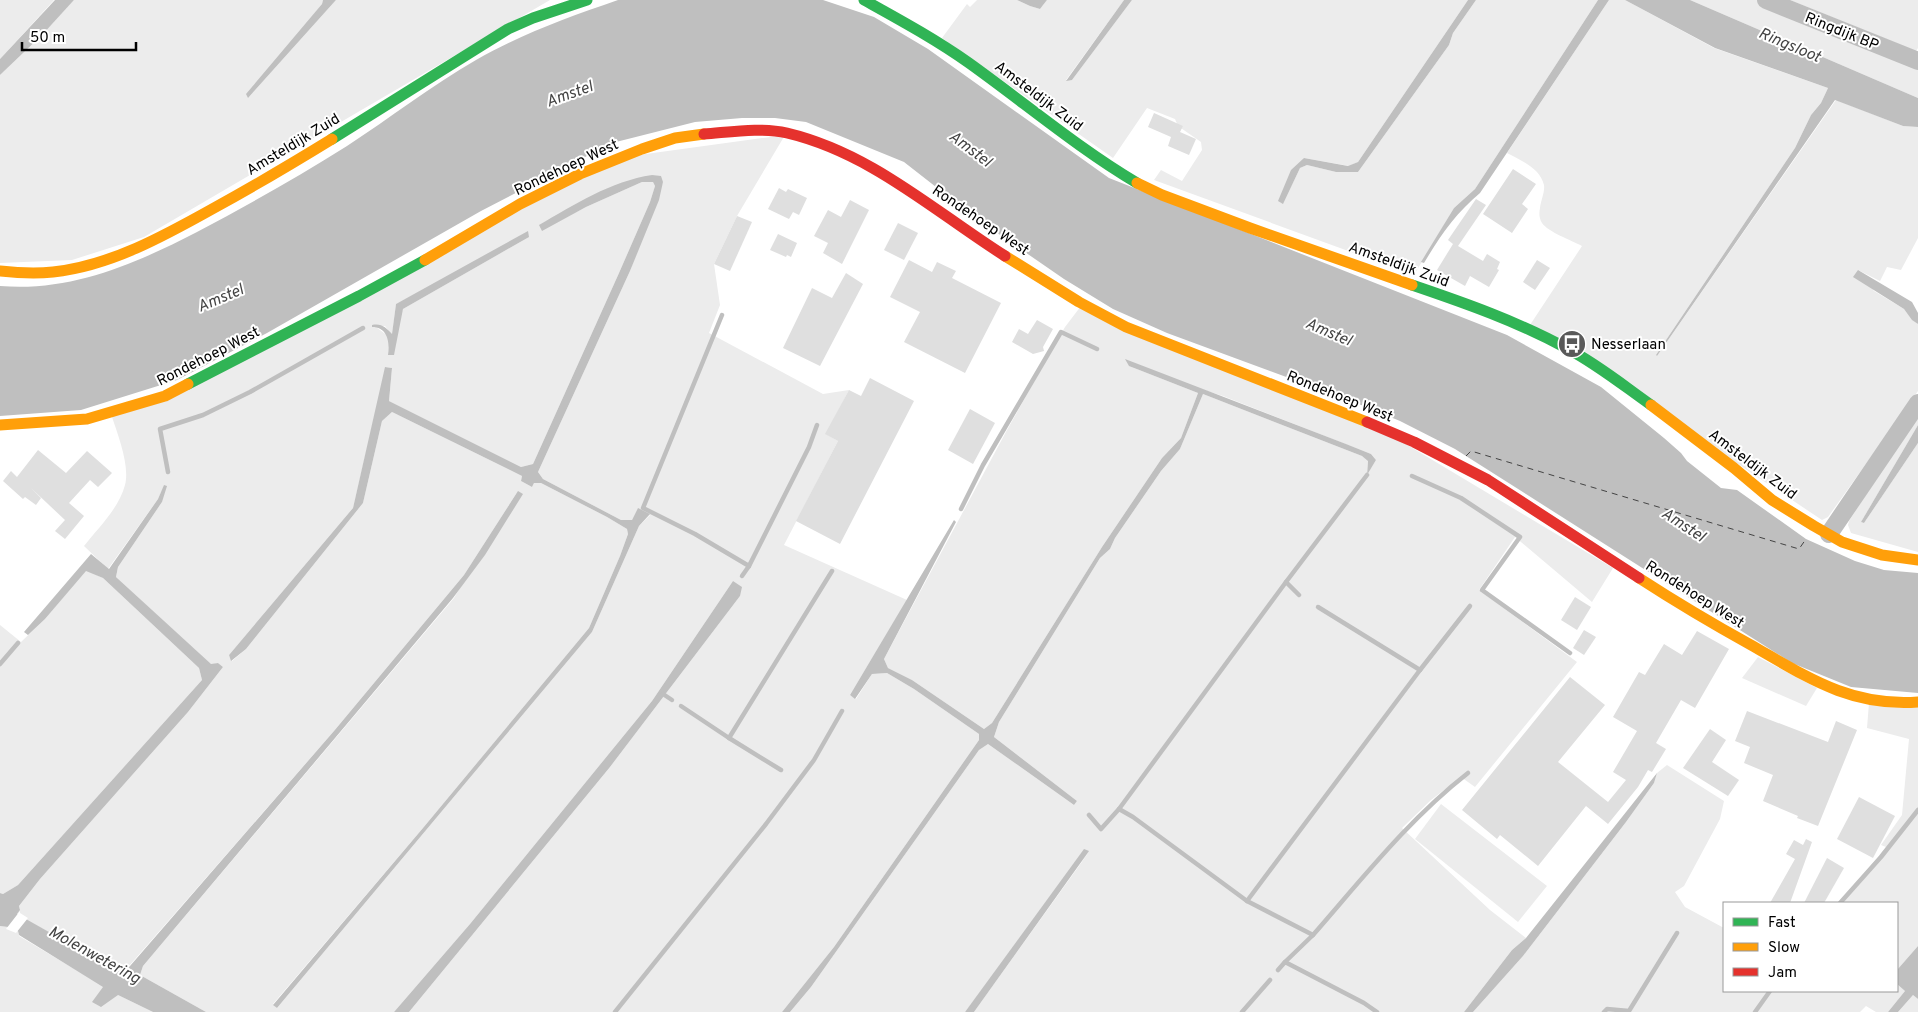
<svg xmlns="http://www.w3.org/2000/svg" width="1918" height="1012" font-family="Overpass,sans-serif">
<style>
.green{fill:#ececec;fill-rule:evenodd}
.water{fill:#bfbfbf}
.pier{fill:#fff}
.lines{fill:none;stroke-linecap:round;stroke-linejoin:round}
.stream{stroke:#bfbfbf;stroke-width:4.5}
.ferry{stroke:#444;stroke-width:1;stroke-dasharray:6 5;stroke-linecap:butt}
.building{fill:#dfdfdf}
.street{stroke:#bebebe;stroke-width:18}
.fast{stroke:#30b455;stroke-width:11}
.slow{stroke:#ff9f0a;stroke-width:11}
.jam{stroke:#e5322d;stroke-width:11}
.labels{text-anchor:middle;stroke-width:4;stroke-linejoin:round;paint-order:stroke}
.street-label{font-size:15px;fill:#000;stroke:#fff}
.poi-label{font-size:15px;fill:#000;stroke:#fff;text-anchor:start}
.water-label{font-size:16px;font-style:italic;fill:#444;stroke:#fff}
</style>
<rect width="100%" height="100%" fill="#fff"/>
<g class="green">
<polygon points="0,0 54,0 0,59"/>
<polygon points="74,0 323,0 322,4 248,98 336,0 550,0 144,237 72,260 0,263 0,75 43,34"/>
<polygon points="977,0 1017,0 1030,6 1040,9 1047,0 1124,0 1066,80 1072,80 1132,0 1468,0 1358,162 1349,166 1304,158 1283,203 1300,168 1307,165 1336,172 1358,172 1449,45 1453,33 1476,0 1598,0 1475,189 1454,208 1414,275 1154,180 1161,170 1182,181 1202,150 1201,142 1178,126 1175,119 1147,108 1113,158 942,38 967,4 970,7"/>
<path d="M1609,0h16l89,48 114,40 -7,15 -10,12 -16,33 -139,207 1,1 179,-256 67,26 15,1v111l-17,32 -14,-3 -7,14 -22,-11 16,21 30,18 8,10 6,5v67l-90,126 -6,3 -292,-195 52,-79c-11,-6 -34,-14 -40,-23 -3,-5 -3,-10 -2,-15 1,-8 5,-16 4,-23 -4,-17 -24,-25 -37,-32z"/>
<polygon points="1690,0 1758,0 1918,65 1918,98"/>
<polygon points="1790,0 1918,0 1918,48 1916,51"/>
<path d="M785,135l-48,81 -23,48 6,41 -11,28 114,61 26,-4 -23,44 12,7 -54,104 123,55 -57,95 6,4 16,-25 15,-1 27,16 65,45v6l-145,207 -52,65h-373l201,-245 130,-171 -7,-15 -81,120 -182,223 -76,88h-188l-66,-37 3,-9 311,-368 64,-107 -54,84 -130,156 -205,235 -9,6 -104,-58 4,-4 -1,-4 21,-27 148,-167 35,-45 -5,-4 -7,2 -95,-88 2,-10 44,-65 2,-16 -6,13 -50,70 -24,-23c15,-19 35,-38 41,-61 5,-19 -7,-50 -13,-68l512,-260zM652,175l11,7 -33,89 -92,201 5,7 78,41h11l6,-11 12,6 -11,11 -47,106 -315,376 -4,-4 150,-176 166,-200 31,-72 8,-22 -1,-5 -20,-12 -66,-34h-7l-2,4 -11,-6 1,-5 -130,-64 -10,9 -19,82 -117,146 -14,12 -3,-6 124,-147 33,-141 6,1 -3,33 132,66 12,-3 86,-191 31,-71 5,-16 -2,-4h-11l-56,25 -44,23 -2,-5zM529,237l-126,72 -13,35 -2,-8 -12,-9 9,-1 7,9 4,-31z"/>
<polygon points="1081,306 1399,440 1613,568 1592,602 1515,537 1479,590 1577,662 1475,787 1461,777 1431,800 1402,828 1490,910 1526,938 1512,950 1464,1012 974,1012 1089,852 965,1012 790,1012 811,987 979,750 988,744 1074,805 1077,801 994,737 999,722 1100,558 1110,549 1115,538 1161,471 1180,449 1203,394 1362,456 1368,460 1367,474 1376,460 1371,454 1223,396 1129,366 1198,393 1181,438 1162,458 1102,547 992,723 984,729 912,680 888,668 884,659 1007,430 1065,327"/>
<polygon points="1918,415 1918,425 1861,522 1864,523 1918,443 1918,552 1851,533 1848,525 1849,521"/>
<polygon points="86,570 103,578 199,668 202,680 18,885 3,894 0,893 0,625 21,642 45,619"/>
<polygon points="1758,657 1817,688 1806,706 1742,678"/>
<polygon points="1869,703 1918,705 1918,946 1897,970 1897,903 1841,903 1886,847 1881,845 1902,815 1909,739 1867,728"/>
<polygon points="1667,765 1724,801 1720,819 1684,886 1675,892 1685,907 1724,928 1724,991 1897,991 1897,984 1905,991 1888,1012 1876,1012 1866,1006 1860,1012 1473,1012 1523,956 1626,822 1654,783 1657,773"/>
<polygon points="1441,804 1547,886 1518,922 1415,839"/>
<polygon points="0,926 8,927 18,931 19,936 118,995 153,1012 0,1012"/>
<polygon points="1913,995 1918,999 1918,1012 1898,1012"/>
</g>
<g class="water">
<polygon points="55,0 74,0 43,34 0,75 0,59"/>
<polygon points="323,0 336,0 248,98 246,94 322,4"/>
<path d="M618,0h205l51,17 54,32 181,129 398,157 94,52 63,51 17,15 6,8 34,27 16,2 69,49 49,22 29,9 34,3v120l-67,-6 -59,-24 -337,-214 -55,-28 -51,-21 -182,-67 -54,-24 -49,-30 -87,-60 -73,-57 -98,-40 -31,-4h-33l-47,4 -83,21 -131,68 -214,122 -90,47 -96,30 -81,6v-130c71,6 135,-22 197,-54 51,-27 101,-55 150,-86 43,-28 84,-60 129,-86 45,-26 93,-43 142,-60z"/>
<polygon points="1017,0 1047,0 1040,9 1030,6"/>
<polygon points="1124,0 1132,0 1072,80 1066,81"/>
<polygon points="1468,0 1476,0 1453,33 1449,45 1358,172 1336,172 1307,165 1300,168 1283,204 1278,201 1291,170 1304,158 1348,166 1358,162"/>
<path d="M1598,0h11l-129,193c-24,20 -40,43 -56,70l-3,-1 33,-54 21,-19z"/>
<polygon points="1625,0 1690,0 1918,98 1918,127 1903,126 1835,100 1657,356 1656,355 1795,148 1811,115 1821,103 1828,88 1715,48"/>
<path d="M652,175l9,1 2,6 -4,18 -29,71 -92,201 5,7 78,41h11l6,-12 12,6 -11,12 -47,106 -315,376 -4,-3 150,-177 166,-200 31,-72 8,-22 -1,-5 -20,-12 -66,-34h-7l-2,4 -11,-6 1,-5 -130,-64 -10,9 -19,82 -117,146 -15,12 -2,-6 124,-147 32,-141 7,1 -3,33 132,66 12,-3 86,-191 31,-71 5,-16 -2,-4h-11l-56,25 -44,24 -3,-6c35,-20 72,-44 113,-50z"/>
<path d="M528,231l1,6 -126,72 -9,46h-6c2,-12 0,-28 -16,-28v-2c10,-2 14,3 20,9l4,-30z"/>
<polygon points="1858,270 1912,302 1918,313 1918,324 1912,320 1904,309 1853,277"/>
<polygon points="1125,359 1346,444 1371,454 1376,460 1367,475 1368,461 1362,456 1203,394 1180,449 1161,471 1115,538 1110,549 1100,558 999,722 994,737 1077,801 1074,805 988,744 979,750 811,987 790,1012 782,1012 834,947 979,740 979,734 914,689 887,673 872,674 855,699 850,695 954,520 956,522 884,659 888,668 912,680 984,729 992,723 1102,547 1162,458 1181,438 1198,393 1129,366"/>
<polygon points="1918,425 1918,443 1864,523 1861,522"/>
<polygon points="164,485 167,486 162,502 118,567 116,577 211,664 218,663 223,667 188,712 40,879 19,906 20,910 17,914 120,972 130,966 334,731 464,575 518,491 523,494 485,555 453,598 143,966 140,975 206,1012 153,1012 118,995 101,1007 92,1002 103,987 19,935 18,931 8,927 0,926 0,893 3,894 18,885 202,680 199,668 103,578 86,571 45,619 28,635 24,632 91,554 109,569 158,499"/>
<polygon points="733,581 742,587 740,596 610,767 409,1012 394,1012 470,924 652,701"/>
<polygon points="1657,773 1654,783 1626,822 1523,956 1473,1012 1464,1012 1512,950 1526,938"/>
<polygon points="1084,849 1089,851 974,1012 965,1012"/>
<polygon points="1918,946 1918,999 1913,995 1898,1012 1888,1012 1905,991 1897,984 1897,970"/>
</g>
<polygon class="pier" points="20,911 20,913 28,918 16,933 6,929"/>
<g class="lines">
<g class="stream">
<polyline points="722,315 643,508 695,534 749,566 809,447 817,425"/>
<polyline points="168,472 160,429 203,415 250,392 363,328"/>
<polyline points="1412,476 1461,498 1520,537 1482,590 1570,653"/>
<polyline points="961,509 983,465 1061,332 1097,349"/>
<polyline points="742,576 749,566"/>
<polyline points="1299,595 1286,582 1367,475"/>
<polyline points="1318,607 1420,670 1470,606"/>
<polyline points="0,664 18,643"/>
<polyline points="663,694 672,700"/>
<polyline points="681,706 729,738"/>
<polyline points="781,770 729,738 832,571"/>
<polyline points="1119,809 1133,817 1247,901 1313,935 1285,962"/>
<polyline points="1089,815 1101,829 1119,809 1286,582"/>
<polyline points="1247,901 1420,670"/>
<polyline points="1840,903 1881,857 1918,810"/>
<path d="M1313,935c49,-56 96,-116 155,-162"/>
<polyline points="1278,970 1285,962 1364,1003 1377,1012"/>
<polyline points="615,1012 766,824 814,760 842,711"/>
<polyline points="1242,1012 1270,980"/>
<polyline points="1604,1012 1607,1009 1629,1011 1677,933"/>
<polyline points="1755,1012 1770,991"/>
</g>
<polyline class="ferry" points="1466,456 1471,451 1799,549 1806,539"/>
</g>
<g class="building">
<polygon points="1154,113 1183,126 1180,132 1196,139 1189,155 1168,146 1171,137 1148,127"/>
<polygon points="1513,169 1536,184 1522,204 1528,209 1512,233 1483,214"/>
<polygon points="779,188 786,192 788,189 807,198 799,215 793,212 789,219 768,209"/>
<polygon points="1476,199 1486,205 1458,246 1483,261 1487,254 1500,262 1497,269 1499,270 1489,287 1470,276 1465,286 1437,270 1453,244 1448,240"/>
<polygon points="850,200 869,210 842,264 823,253 828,243 814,236 828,210 841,217"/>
<polygon points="737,216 752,222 730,271 714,264"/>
<polygon points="898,223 918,233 904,260 884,250"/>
<polygon points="778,234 797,243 791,257 787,255 786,257 770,250"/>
<polygon points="909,260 932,272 937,262 956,271 952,278 1001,303 965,373 904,342 920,312 890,297"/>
<polygon points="1537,260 1550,268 1535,290 1523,282"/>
<polygon points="846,273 863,284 820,366 783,348 812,288 832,298"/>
<polygon points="1037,320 1053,329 1043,347 1044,351 1033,354 1012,342 1019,329 1028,334"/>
<polygon points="870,378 914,401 840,544 796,521 838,441 825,434 849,390 861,396"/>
<polygon points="970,409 995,423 973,464 948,450"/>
<polygon points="38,450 66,473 87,451 112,473 98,487 90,480 69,503 84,516 65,539 55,531 65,520 31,488 41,498 36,505 25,497 23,499 3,481 11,471 17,477"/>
<polygon points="1575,597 1591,607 1577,630 1561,620"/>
<polygon points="1584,630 1596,637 1584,655 1573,648"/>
<polygon points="1697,631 1729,649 1695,708 1681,700 1656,743 1666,749 1652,772 1648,770 1638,787 1608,824 1586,806 1538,866 1500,835 1497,839 1462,810 1570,677 1605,705 1558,762 1608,802 1626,780 1613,772 1637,731 1613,717 1639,672 1645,675 1664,644 1682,655"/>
<polygon points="1747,711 1828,742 1836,721 1857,730 1818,826 1797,818 1798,816 1763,801 1773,775 1744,763 1750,747 1735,741"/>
<polygon points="1710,729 1726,740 1712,762 1739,780 1728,796 1683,768"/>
<polygon points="1859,797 1895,816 1873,858 1837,839"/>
<polygon points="1806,839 1812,842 1790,903 1770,903 1795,859 1786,854 1794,840 1803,845"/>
<polygon points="1827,858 1844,868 1824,903 1804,903"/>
</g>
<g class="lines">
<g class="street">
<polyline points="1766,0 1918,61"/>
<polyline points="1829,534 1918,403"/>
</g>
<g class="fast">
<path d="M864,0c36,20 71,39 105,63 56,40 109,85 168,120"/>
<polyline points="332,139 508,29 533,18 587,0"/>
<path d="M1412,285c53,18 107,37 156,64 29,15 56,37 83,56"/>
<polyline points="188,384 359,296 425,260"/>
</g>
<g class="slow">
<polyline points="1137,183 1162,195 1250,228 1412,285"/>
<polyline points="1005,256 1079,302 1126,327 1367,422"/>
<polyline points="425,260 520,204 580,174 642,149 675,138 704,134"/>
<path d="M0,271c18,2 35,3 53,1 57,-6 111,-36 161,-64 40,-22 79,-45 118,-69"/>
<polyline points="1651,405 1734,468 1772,500 1814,526 1842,542 1882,555 1918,560"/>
<polyline points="0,425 87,419 165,396 188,384"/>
<path d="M1639,578c37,24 74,46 112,67 56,32 99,62 167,57"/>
</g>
<g class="jam">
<path d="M704,134c27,-2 57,-7 83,-1 84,20 147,78 218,123"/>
<polyline points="1367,422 1414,442 1488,480 1639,578"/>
</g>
</g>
<defs>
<symbol id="bus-disc" viewBox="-11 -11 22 22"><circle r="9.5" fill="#595959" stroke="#fff"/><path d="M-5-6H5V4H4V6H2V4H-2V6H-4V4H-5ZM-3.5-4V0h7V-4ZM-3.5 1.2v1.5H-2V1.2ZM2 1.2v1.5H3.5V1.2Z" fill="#fff"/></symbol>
</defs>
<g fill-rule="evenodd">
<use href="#bus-disc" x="1556" y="328" width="32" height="32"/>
</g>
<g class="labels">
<g class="street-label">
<text transform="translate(1842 31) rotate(22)" y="5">Ringdijk BP</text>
<text transform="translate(1039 96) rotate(37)" y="5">Amsteldijk Zuid</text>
<text transform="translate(293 144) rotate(-31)" y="5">Amsteldijk Zuid</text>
<text transform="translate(566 167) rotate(-25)" y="5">Rondehoep West</text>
<text transform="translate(981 220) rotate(34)" y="5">Rondehoep West</text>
<text transform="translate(1399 264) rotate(20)" y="5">Amsteldijk Zuid</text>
<text transform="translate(208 356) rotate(-27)" y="5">Rondehoep West</text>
<text transform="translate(1340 396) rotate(22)" y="5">Rondehoep West</text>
<text transform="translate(1753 464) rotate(37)" y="5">Amsteldijk Zuid</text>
<text transform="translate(1695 594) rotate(32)" y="5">Rondehoep West</text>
</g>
<g class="poi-label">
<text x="1591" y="349">Nesserlaan</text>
</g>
<g class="water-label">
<text transform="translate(1790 44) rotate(23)" y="6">Ringsloot</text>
<text transform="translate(569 93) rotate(-20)" y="6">Amstel</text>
<text transform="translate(971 148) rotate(37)" y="6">Amstel</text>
<text transform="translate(220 297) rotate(-23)" y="6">Amstel</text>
<text transform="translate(1329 331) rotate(23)" y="6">Amstel</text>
<text transform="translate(1684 524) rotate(33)" y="6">Amstel</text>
<text transform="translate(95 954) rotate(29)" y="6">Molenwetering</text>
</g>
</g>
<rect x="1723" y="902" width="175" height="90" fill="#ffffff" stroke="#999999"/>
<rect x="1733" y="918" width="25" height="8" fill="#30b455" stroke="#999999"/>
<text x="1768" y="927" font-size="15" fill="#000000">Fast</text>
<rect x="1733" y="943" width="25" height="8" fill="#ff9f0a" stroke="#999999"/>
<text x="1768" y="952" font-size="15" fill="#000000">Slow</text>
<rect x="1733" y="968" width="25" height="8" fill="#e5322d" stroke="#999999"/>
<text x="1768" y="977" font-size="15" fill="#000000">Jam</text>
<path d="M22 42v8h114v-8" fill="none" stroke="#000000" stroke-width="2.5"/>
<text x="30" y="42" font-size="15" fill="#000000" stroke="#ffffff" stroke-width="4" paint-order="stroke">50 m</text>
</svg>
